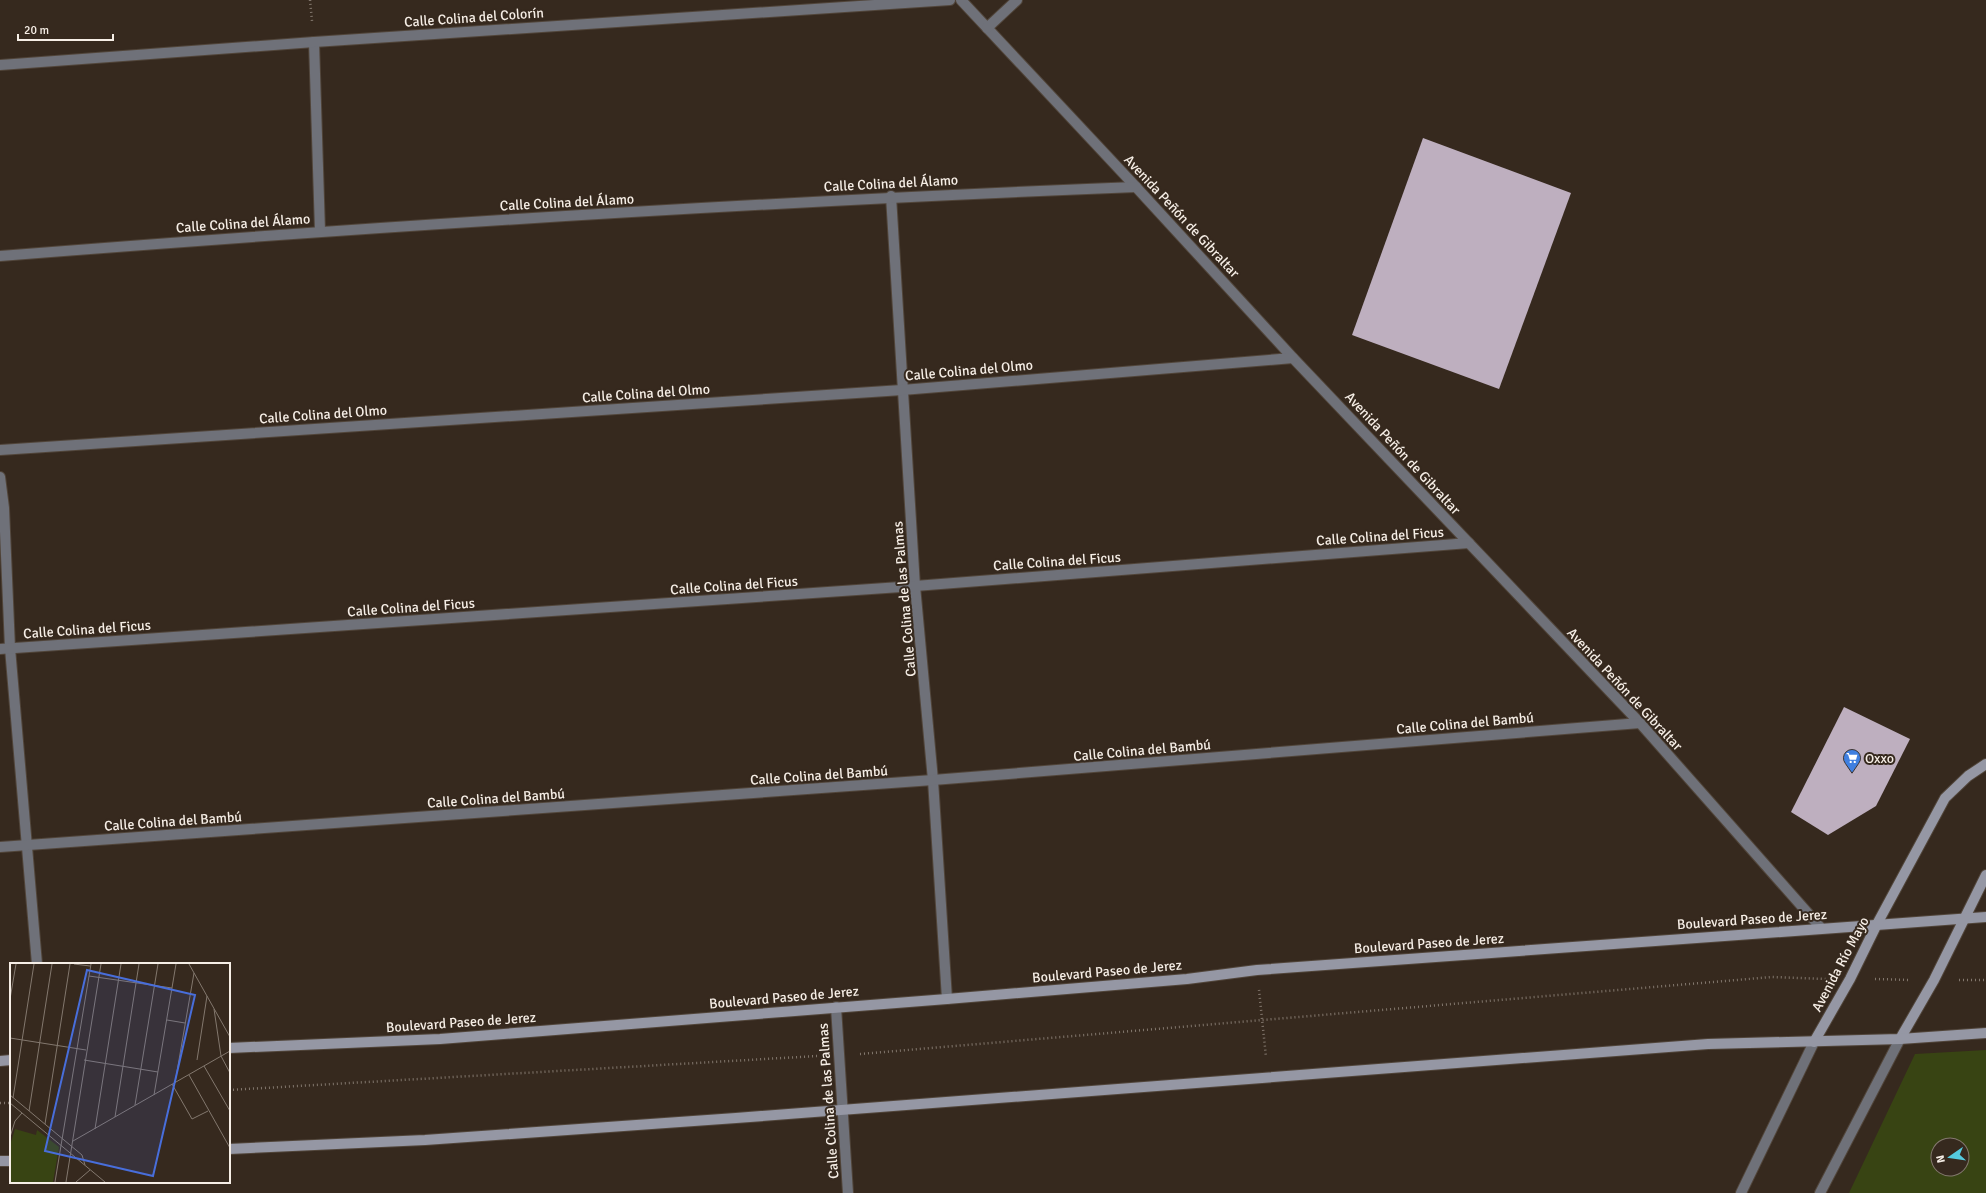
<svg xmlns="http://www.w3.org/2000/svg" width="1986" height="1193" font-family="Signika,sans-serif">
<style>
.green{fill:#384413;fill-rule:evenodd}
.building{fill:#beafbf}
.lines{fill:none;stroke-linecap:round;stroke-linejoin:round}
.street-casing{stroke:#51453a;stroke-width:12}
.secondary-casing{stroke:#51453a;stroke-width:12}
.path{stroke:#82776d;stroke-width:2.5;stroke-dasharray:1 3;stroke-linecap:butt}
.street{stroke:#6f7179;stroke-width:10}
.secondary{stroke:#9597a4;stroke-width:10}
.labels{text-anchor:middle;stroke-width:4;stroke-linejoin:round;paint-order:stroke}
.street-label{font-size:14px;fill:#f6eee6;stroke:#36291e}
.poi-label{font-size:14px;fill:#f6eee6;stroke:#36291e;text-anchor:start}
.inset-road{fill:none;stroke:#83786e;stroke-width:1}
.view{fill:#486edb;fill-opacity:0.15;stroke:#486edb;stroke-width:2}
.inset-edge{fill:none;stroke:#f6eee6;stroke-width:2}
</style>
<rect width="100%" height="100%" fill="#36291e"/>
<path class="green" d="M1986,1050v143h-137l66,-139zM1938,1145h24v24h-24z"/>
<g class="building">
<polygon points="1423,138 1571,193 1499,389 1352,335"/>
<polygon points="1844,707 1910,739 1876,806 1828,835 1791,812"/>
</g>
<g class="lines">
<defs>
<g id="street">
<polyline points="961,0 1136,187 1293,358 1640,723 1821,928"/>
<polyline points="987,28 1017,0"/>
<polyline points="314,42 320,231"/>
<polyline points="0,65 314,42 950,0"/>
<polyline points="891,196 915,586 933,780 947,999"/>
<path d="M0,256c378,-30 757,-54 1136,-69"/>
<polyline points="0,450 902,390 1293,358"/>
<polyline points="0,477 4,508 10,648 37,964"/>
<polyline points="0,649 915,586 1469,543"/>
<polyline points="0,847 933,780 1640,723"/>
<polyline points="836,1007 848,1193"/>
<polyline points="1741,1193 1814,1042"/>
<polyline points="1820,1193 1900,1039"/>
</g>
<g id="secondary">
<polyline points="1900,1039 1934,980 1986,875"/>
<polyline points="1814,1042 1850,979 1877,924 1945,798 1968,776 1986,764"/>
<polyline points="229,1048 440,1039 947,999 1187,979 1257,970 1986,917"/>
<polyline points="0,1061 11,1060"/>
<polyline points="229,1149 425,1140 736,1118 1708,1044 1900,1039 1986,1033"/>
<polyline points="0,1161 11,1161"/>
</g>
</defs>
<use href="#street" class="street-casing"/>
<use href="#secondary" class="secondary-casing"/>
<g class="path">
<polyline points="310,0 312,21"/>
<polyline points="1875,979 1910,980"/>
<polyline points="1959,980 1986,980"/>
<polyline points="1259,990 1266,1057"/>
<polyline points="860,1054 1772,977 1826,979"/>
<polyline points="229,1090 817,1056"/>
<polyline points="0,1103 11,1103"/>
</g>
<use href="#street" class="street"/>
<use href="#secondary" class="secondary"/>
</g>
<defs>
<symbol id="supermarket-pin" viewBox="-11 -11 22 30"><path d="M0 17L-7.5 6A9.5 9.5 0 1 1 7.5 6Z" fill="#3f7fe0" stroke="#36291e"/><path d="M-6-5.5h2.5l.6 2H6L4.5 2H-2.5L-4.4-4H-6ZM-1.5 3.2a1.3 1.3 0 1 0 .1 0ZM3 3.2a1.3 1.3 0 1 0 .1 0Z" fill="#fff"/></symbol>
</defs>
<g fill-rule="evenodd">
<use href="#supermarket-pin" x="1842" y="748" width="20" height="27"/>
</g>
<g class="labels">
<g class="street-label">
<text transform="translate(474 17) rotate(-4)" y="5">Calle Colina del Colorín</text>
<text transform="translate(891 183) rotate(-3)" y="5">Calle Colina del Álamo</text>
<text transform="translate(567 202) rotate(-3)" y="5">Calle Colina del Álamo</text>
<text transform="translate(1182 216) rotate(47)" y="5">Avenida Peñón de Gibraltar</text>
<text transform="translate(243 223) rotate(-4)" y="5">Calle Colina del Álamo</text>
<text transform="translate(969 370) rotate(-5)" y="5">Calle Colina del Olmo</text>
<text transform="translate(646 393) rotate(-4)" y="5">Calle Colina del Olmo</text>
<text transform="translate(323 414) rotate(-4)" y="5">Calle Colina del Olmo</text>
<text transform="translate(1403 453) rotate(47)" y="5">Avenida Peñón de Gibraltar</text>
<text transform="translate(1380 536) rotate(-4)" y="5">Calle Colina del Ficus</text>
<text transform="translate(1057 561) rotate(-4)" y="5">Calle Colina del Ficus</text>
<text transform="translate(734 585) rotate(-4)" y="5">Calle Colina del Ficus</text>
<text transform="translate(904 599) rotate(-95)" y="5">Calle Colina de las Palmas</text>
<text transform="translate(411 607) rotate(-4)" y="5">Calle Colina del Ficus</text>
<text transform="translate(87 629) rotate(-4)" y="5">Calle Colina del Ficus</text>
<text transform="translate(1625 689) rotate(47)" y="5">Avenida Peñón de Gibraltar</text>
<text transform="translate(1465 723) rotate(-5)" y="5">Calle Colina del Bambú</text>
<text transform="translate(1142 750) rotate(-5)" y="5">Calle Colina del Bambú</text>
<text transform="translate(819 775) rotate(-4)" y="5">Calle Colina del Bambú</text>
<text transform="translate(496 798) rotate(-4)" y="5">Calle Colina del Bambú</text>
<text transform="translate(173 821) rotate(-4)" y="5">Calle Colina del Bambú</text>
<text transform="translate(1752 919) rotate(-4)" y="5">Boulevard Paseo de Jerez</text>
<text transform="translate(1429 943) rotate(-4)" y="5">Boulevard Paseo de Jerez</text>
<text transform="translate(1840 964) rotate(-62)" y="5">Avenida Río Mayo</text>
<text transform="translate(1107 971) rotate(-5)" y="5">Boulevard Paseo de Jerez</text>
<text transform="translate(784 997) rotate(-5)" y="5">Boulevard Paseo de Jerez</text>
<text transform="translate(461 1022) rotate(-4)" y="5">Boulevard Paseo de Jerez</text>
<text transform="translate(828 1101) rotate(-94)" y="5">Calle Colina de las Palmas</text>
</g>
<g class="poi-label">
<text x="1865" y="763">Oxxo</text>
</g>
</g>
<g transform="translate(10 963)">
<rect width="220" height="220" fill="#36291e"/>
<path d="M5,166l21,6 1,-5 22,17 -6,35h-43v-37z" fill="#384413"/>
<path class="inset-road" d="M64,1l16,2M179,1l41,73M79,13l83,12M0,36l6,-35M204,46l7,47 9,17M157,57l18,3M0,75l76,12M74,97l74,12M187,97l10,-64M194,103l26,45M179,112l41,73M165,120l19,-110M162,121l20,35 16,-8M0,132l72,60 3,10M144,132l22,-131M3,135l21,-134M0,140l95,79M125,142l23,-141M19,148l23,-147M105,154l24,-153M35,161l25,-160M85,166l26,-165M0,174l5,-16 7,-8M63,178l157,-90M45,219l36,-218M56,219l35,-218M66,219l14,-12"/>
<path class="view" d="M77,7l108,25 -42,181 -108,-25z"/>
<rect width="220" height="220" class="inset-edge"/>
</g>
<g transform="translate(1950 1157) rotate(257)"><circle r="19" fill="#36291e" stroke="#83786e"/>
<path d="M0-3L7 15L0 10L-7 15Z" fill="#54cade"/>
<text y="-6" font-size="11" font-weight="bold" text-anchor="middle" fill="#f6eee6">N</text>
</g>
<path d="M18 34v6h95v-6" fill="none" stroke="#f6eee6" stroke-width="2"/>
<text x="24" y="34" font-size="12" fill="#f6eee6" stroke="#36291e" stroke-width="3" paint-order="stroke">20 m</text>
</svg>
